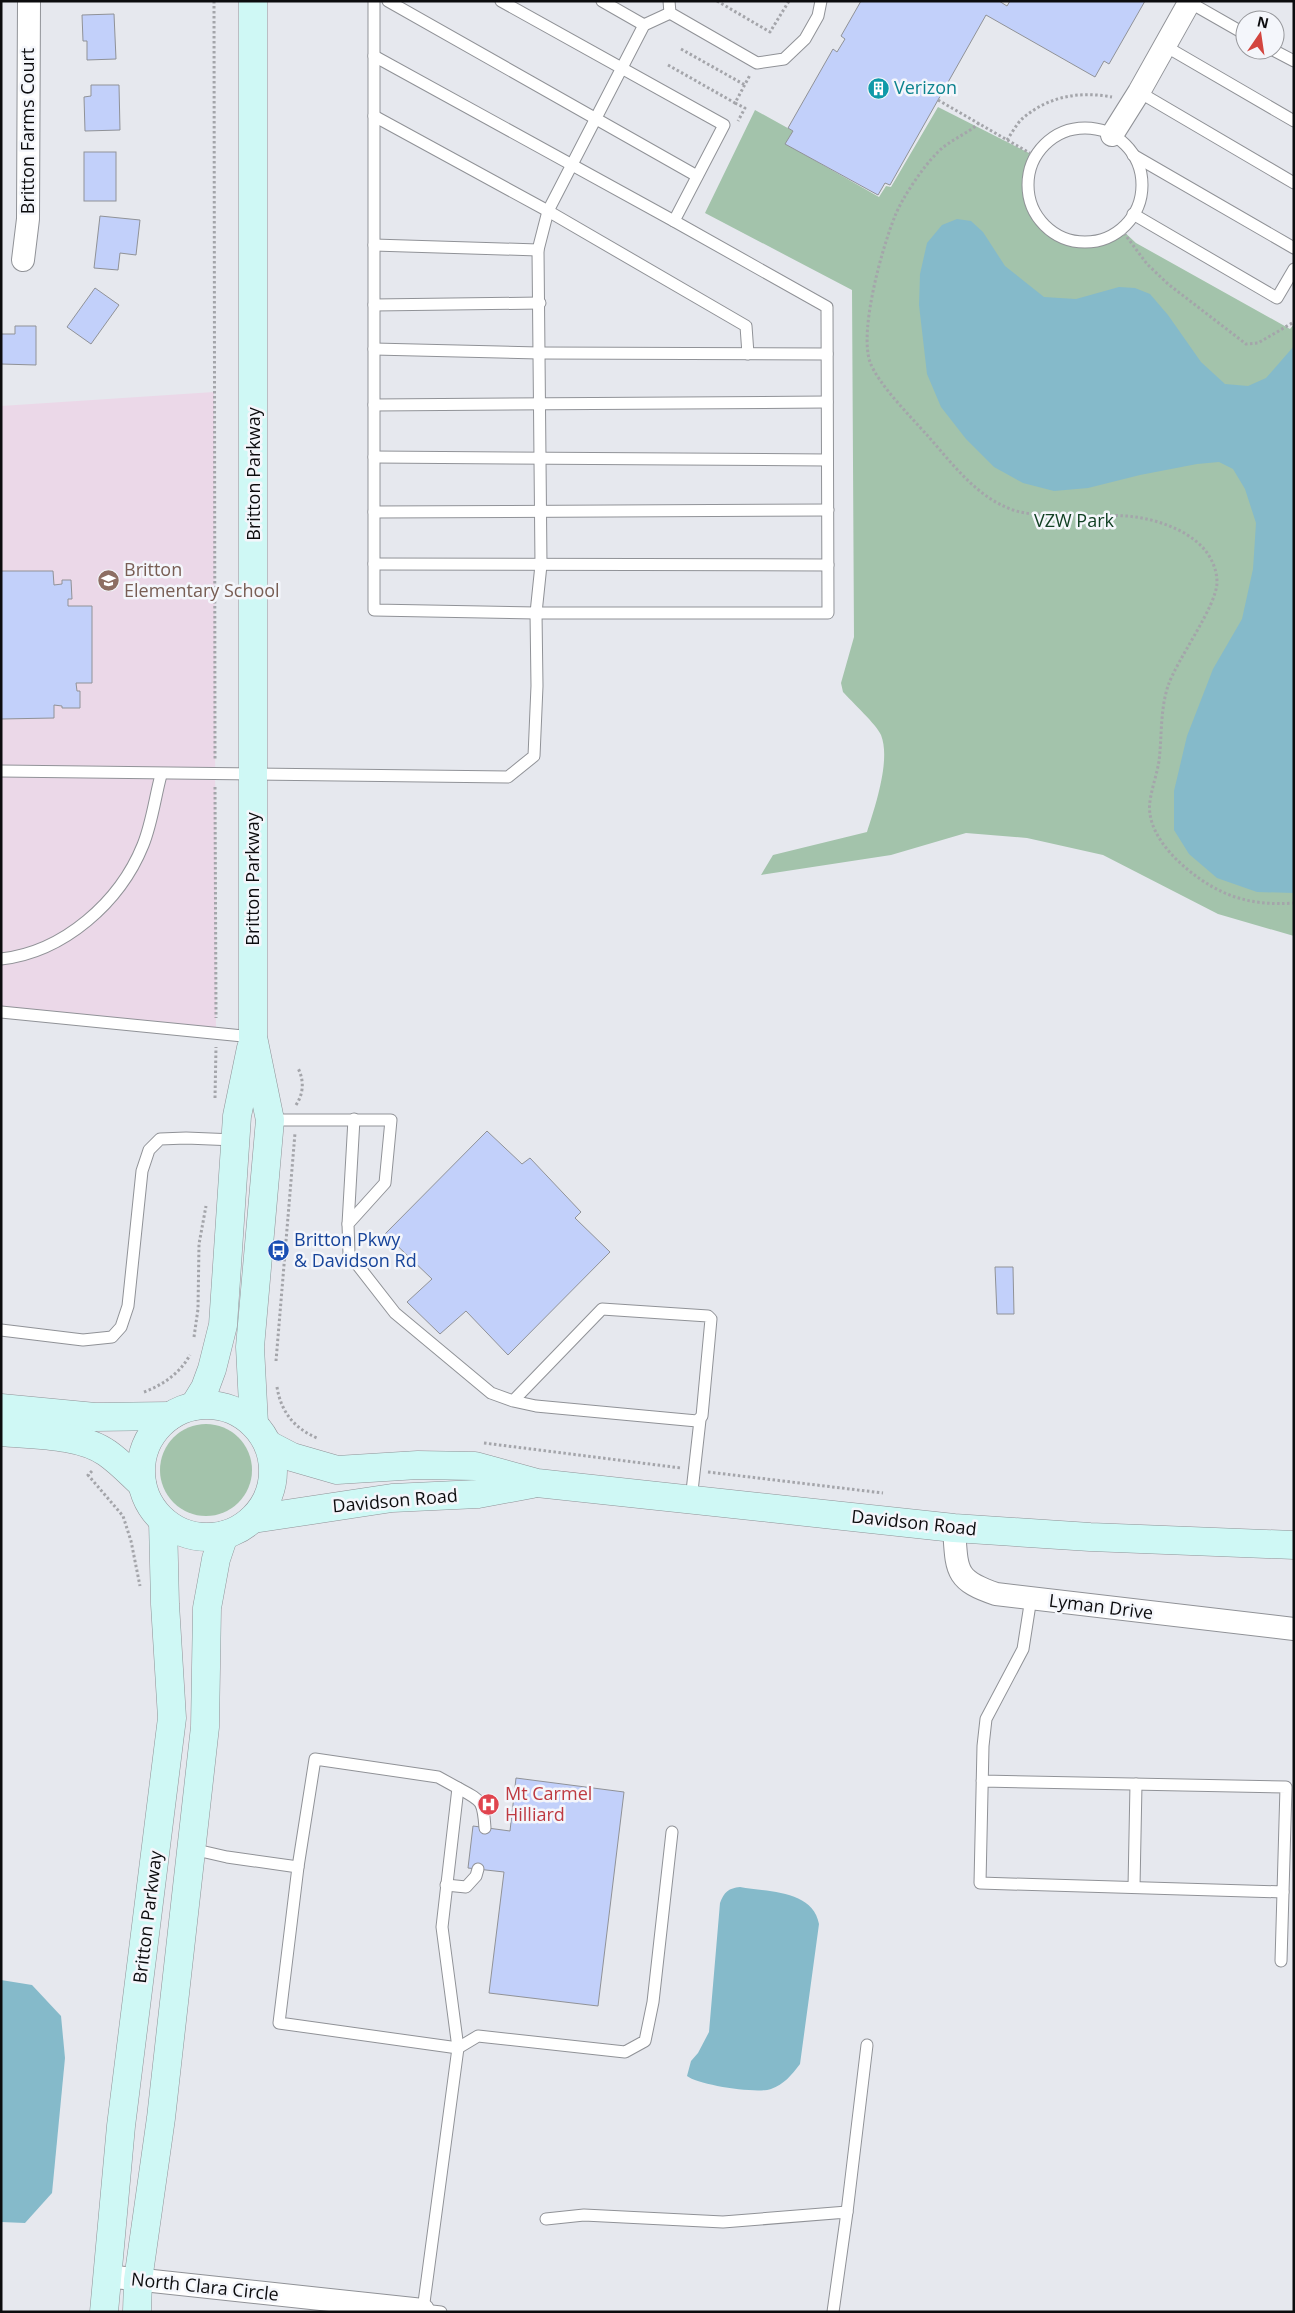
<svg xmlns="http://www.w3.org/2000/svg" width="1295" height="2313" font-family="'Open Sans',sans-serif">
<style>
.education{fill:#ebd8e8}
.green{fill:#a3c3ab}
.water{fill:#85baca}
.building{fill:#c2d0fa;stroke:#909297}
.lines{fill:none;stroke-linecap:round;stroke-linejoin:round}
.service-casing{stroke:#909297;stroke-width:13}
.minor-casing{stroke:#909297;stroke-width:24}
.secondary-casing{stroke:#909297;stroke-width:29}
.path{stroke:#a4a5aa;stroke-width:3;stroke-dasharray:2.5 2.5;stroke-linecap:butt}
.service{stroke:#fff;stroke-width:11}
.minor{stroke:#fff;stroke-width:22}
.secondary{stroke:#cff8f5;stroke-width:28}
.labels{text-anchor:middle;stroke-width:5;stroke-linejoin:round;paint-order:stroke}
.culture-label{font-size:18px;fill:#0d838f;stroke:#f4f6fb;text-anchor:start}
.street-label{font-size:18px;fill:#0c0c0e;stroke:#f4f6fb}
.park-label{font-size:18px;fill:#124124;stroke:#f4f6fb}
.education-label{font-size:18px;fill:#785e54;stroke:#f4f6fb;text-anchor:start}
.transit-label{font-size:18px;fill:#164399;stroke:#f4f6fb;text-anchor:start}
.health-label{font-size:18px;fill:#be3a42;stroke:#f4f6fb;text-anchor:start}
</style>
<rect width="100%" height="100%" fill="#e6e8ee"/>
<polygon class="education" points="214,392 216,1033 1,1012 1,406"/>
<g class="green">
<path d="M938,107l97,49 -7,20 4,32 20,24 23,10h15l16,-4 15,-9 15,14 154,86 4,-5v612l-76,-22 -115,-59 -76,-17 -61,-5 -75,22 -130,20 12,-20 94,-23c8,-25 24,-72 14,-97 -4,-10 -30,-34 -38,-43l-2,-9 13,-46 -2,-347 -147,-77 50,-103 38,21 -7,13 93,53 7,-11 5,1z"/>
<circle cx="206" cy="1470" r="46"/>
</g>
<g class="water">
<polygon points="957,219 971,221 983,232 1005,266 1044,297 1076,299 1119,287 1135,288 1150,294 1168,315 1201,362 1225,384 1248,386 1266,378 1294,346 1294,893 1257,892 1217,878 1189,854 1174,830 1174,791 1187,736 1213,669 1242,619 1253,569 1256,523 1245,489 1233,469 1219,462 1197,464 1140,475 1088,488 1054,491 1023,483 994,467 966,439 941,407 927,374 919,305 920,274 927,243 942,225"/>
<path d="M740,1887c28,5 73,3 79,37l-19,140c-9,12 -16,20 -29,25 -14,5 -73,-4 -84,-13l4,-15 7,-8 11,-21 11,-129c4,-11 9,-15 20,-16z"/>
<polygon points="1,1980 32,1985 61,2016 65,2058 52,2193 25,2223 1,2222"/>
</g>
<g class="building">
<polygon points="861,1 999,1 1007,6 1010,1 1145,1 1109,64 1104,61 1095,77 986,15 890,185 885,183 878,195 785,144 793,131 788,128 833,49 837,52 845,39 841,36"/>
<polygon points="114,14 116,59 87,60 87,41 83,41 82,15"/>
<polygon points="91,85 119,85 120,130 85,131 84,97 91,96"/>
<rect x="84" y="152" width="32" height="49"/>
<polygon points="100,216 140,220 136,255 120,253 118,270 94,268"/>
<polygon points="95,288 119,305 91,344 67,327"/>
<polygon points="15,326 36,326 36,365 1,364 1,334 15,334"/>
<polygon points="1,571 53,571 54,585 62,584 62,580 71,580 72,599 68,599 68,606 92,606 92,683 76,683 77,691 80,691 80,708 62,708 62,706 54,705 54,718 1,719"/>
<polygon points="487,1131 522,1164 530,1158 581,1212 575,1218 610,1252 508,1355 466,1311 440,1334 407,1302 432,1279 385,1234"/>
<polygon points="995,1267 1013,1267 1014,1314 997,1314"/>
<polygon points="516,1778 624,1792 598,2006 489,1993 504,1872 468,1868 473,1826 510,1831"/>
</g>
<g class="lines">
<defs>
<g id="service">
<polyline points="374,1 374,610 536,613 541,565 538,250 548,211 644,25 670,13"/>
<polyline points="388,1 697,176"/>
<polyline points="602,1 644,25"/>
<polyline points="669,1 670,13 757,63 784,59 805,39 818,16 821,1"/>
<polyline points="1189,2 1245,34"/>
<polyline points="1165,46 1294,121"/>
<polyline points="1273,50 1294,61"/>
<polyline points="374,56 674,221"/>
<polyline points="1139,92 1294,183"/>
<polyline points="374,116 548,211 746,326 748,354"/>
<circle cx="1085" cy="185" r="57"/>
<polyline points="1133,155 1294,248"/>
<polyline points="1133,214 1277,298 1294,269"/>
<polyline points="374,245 538,250"/>
<polyline points="374,305 540,303"/>
<polyline points="374,349 539,353 827,354"/>
<polyline points="374,405 827,402"/>
<polyline points="374,457 827,460"/>
<polyline points="374,512 828,510"/>
<polyline points="374,564 828,565"/>
<polyline points="1,771 508,777 534,756 537,686 536,613 828,613 827,307 674,221 724,125 501,1"/>
<path d="M1,959c63,-7 119,-57 142,-114 9,-22 12,-48 18,-70"/>
<polyline points="1,1012 253,1037"/>
<polyline points="270,1120 391,1120 385,1183 348,1224 349,1254 395,1313 491,1393 513,1401 536,1406 697,1421 702,1416 711,1319 708,1316 602,1309 513,1401"/>
<polyline points="348,1224 354,1119"/>
<polyline points="1,1330 83,1340 112,1337 121,1327 128,1306 142,1171 149,1150 160,1139 186,1138 235,1140"/>
<polyline points="691,1500 700,1420"/>
<polyline points="982,1781 1286,1787 1283,1892 980,1883 983,1746 986,1719 1023,1649 1031,1598"/>
<path d="M458,1788c24,13 25,12 27,40"/>
<polyline points="192,1849 227,1857 298,1867 279,2023 458,2048 478,2036 625,2052 645,2041 653,2002 672,1832"/>
<polyline points="298,1867 315,1759 438,1777 458,1788 442,1927 458,2048 423,2310 441,2312"/>
<polyline points="446,1885 466,1887 476,1876 478,1869"/>
<polyline points="1134,1887 1136,1784"/>
<polyline points="1281,1961 1283,1892"/>
<polyline points="847,2212 867,2045"/>
<polyline points="546,2219 584,2215 723,2222 847,2212 833,2312"/>
</g>
<g id="minor">
<polyline points="1112,135 1139,92 1190,1"/>
<polyline points="23,260 28,219 29,1"/>
<path d="M954,1528c3,42 0,52 42,66l298,35"/>
<polyline points="106,2276 423,2310"/>
</g>
<g id="secondary">
<polyline points="253,1 253,1037 270,1120 250,1347 254,1424"/>
<circle cx="207" cy="1471" r="66"/>
<polyline points="194,1406 205,1388 212,1369 223,1325 237,1116 251,1048"/>
<polyline points="1,1408 95,1417 170,1416"/>
<path d="M1,1432c32,3 80,2 106,21 13,9 24,21 35,31"/>
<polyline points="269,1445 292,1457 337,1470 418,1465 475,1466 537,1483 954,1528 1090,1537 1294,1545"/>
<polyline points="253,1519 392,1498 478,1494 532,1484"/>
<polyline points="104,2312 121,2126 172,1718 165,1604 163,1521"/>
<polyline points="137,2312 138,2280 161,2118 205,1727 207,1608 216,1559 224,1535"/>
</g>
</defs>
<use href="#service" class="service-casing"/>
<use href="#minor" class="minor-casing"/>
<use href="#secondary" class="secondary-casing"/>
<g class="path">
<polyline points="214,1 215,761"/>
<polyline points="717,1 770,32 789,1"/>
<polyline points="681,49 745,85"/>
<polyline points="668,65 735,103 750,75"/>
<polyline points="938,100 1035,156"/>
<polyline points="735,103 745,108 738,121"/>
<path d="M979,123c-13,12 -30,17 -42,30 -14,14 -35,45 -42,63 -13,32 -36,114 -25,146 8,22 41,55 57,73 25,28 49,62 86,75 21,7 37,2 57,5 6,1 11,5 17,4 6,0 11,-3 17,-3 33,-3 79,8 101,34 7,9 12,20 12,32 0,24 -40,77 -49,104 -8,24 -6,51 -9,75 -2,13 -7,26 -9,40 -4,27 18,52 37,68 34,28 64,37 107,34"/>
<path d="M1007,140c5,-7 10,-17 16,-22 26,-22 57,-27 89,-21"/>
<polyline points="1121,229 1147,264 1168,284 1246,344 1258,343 1294,322"/>
<polyline points="215,787 216,1018"/>
<polyline points="215,1098 216,1047"/>
<path d="M296,1105c8,-12 8,-25 2,-37"/>
<polyline points="194,1337 198,1309 199,1244 206,1206"/>
<polyline points="276,1361 295,1133"/>
<path d="M277,1387c4,25 17,41 40,51"/>
<path d="M144,1392c19,-7 36,-19 46,-37"/>
<polyline points="484,1443 681,1468"/>
<polyline points="92,1471 88,1475 123,1516 131,1541 140,1586"/>
<polyline points="708,1472 883,1493"/>
</g>
<use href="#service" class="service"/>
<use href="#minor" class="minor"/>
<use href="#secondary" class="secondary"/>
</g>
<defs>
<symbol id="building-disc" viewBox="-11 -11 22 22"><circle r="9.5" fill="#0f9aa8" stroke="#f4f6fb"/><path d="M-4-6H4V6H1V3H-1V6H-4ZM-2.5-4.3h1.7v1.8h-1.7ZM.8-4.3h1.7v1.8H.8ZM-2.5-1h1.7V.8h-1.7ZM.8-1h1.7V.8H.8Z" fill="#fff"/></symbol>
<symbol id="school-disc" viewBox="-11 -11 22 22"><circle r="9.5" fill="#8d6e63" stroke="#f4f6fb"/><path d="M0-5L7-2L0 1L-7-2ZM-4 1L0 2.5L4 1V4Q0 6-4 4Z" fill="#fff"/></symbol>
<symbol id="bus-disc" viewBox="-11 -11 22 22"><circle r="9.5" fill="#1a4fb4" stroke="#f4f6fb"/><path d="M-5-6H5V4H4V6H2V4H-2V6H-4V4H-5ZM-3.5-4V0h7V-4ZM-3.5 1.2v1.5H-2V1.2ZM2 1.2v1.5H3.5V1.2Z" fill="#fff"/></symbol>
<symbol id="hospital-disc" viewBox="-11 -11 22 22"><circle r="9.5" fill="#e0444e" stroke="#f4f6fb"/><path d="M-5-5h3v3.5h4V-5h3V5h-3V1.5h-4V5h-3Z" fill="#fff"/></symbol>
</defs>
<g fill-rule="evenodd">
<use href="#building-disc" x="866" y="76" width="25" height="25"/>
<use href="#school-disc" x="96" y="568" width="25" height="25"/>
<use href="#bus-disc" x="266" y="1238" width="25" height="25"/>
<use href="#hospital-disc" x="476" y="1792" width="25" height="25"/>
</g>
<g class="labels">
<g class="culture-label">
<text x="894" y="94">Verizon</text>
</g>
<g class="street-label">
<text transform="translate(28 131) rotate(-90)" y="6">Britton Farms Court</text>
<text transform="translate(254 474) rotate(-90)" y="6">Britton Parkway</text>
<text transform="translate(253 879) rotate(-90)" y="6">Britton Parkway</text>
<text transform="translate(395 1501) rotate(-5)" y="6">Davidson Road</text>
<text transform="translate(914 1523) rotate(6)" y="6">Davidson Road</text>
<text transform="translate(1101 1607) rotate(7)" y="6">Lyman Drive</text>
<text transform="translate(148 1917) rotate(-83)" y="6">Britton Parkway</text>
<text transform="translate(205 2287) rotate(6)" y="6">North Clara Circle</text>
</g>
<g class="park-label">
<text x="1074" y="527">VZW Park</text>
</g>
<g class="education-label">
<text x="124" y="576">Britton<tspan x="124" dy="21">Elementary School</tspan></text>
</g>
<g class="transit-label">
<text x="294" y="1246">Britton Pkwy<tspan x="294" dy="21">&amp; Davidson Rd</tspan></text>
</g>
<g class="health-label">
<text x="505" y="1800">Mt Carmel<tspan x="505" dy="21">Hilliard</tspan></text>
</g>
</g>
<rect width="1295" height="2313" fill="none" stroke="#0c0c0e" stroke-width="5"/>
<g transform="translate(1260 35) rotate(13)"><circle r="24" fill="#f4f6fb" stroke="#97989c"/>
<path d="M0-4L9 19L0 12L-9 19Z" fill="#d3453f"/>
<text y="-8" font-size="14" font-weight="bold" text-anchor="middle" fill="#0c0c0e">N</text>
</g>
</svg>
